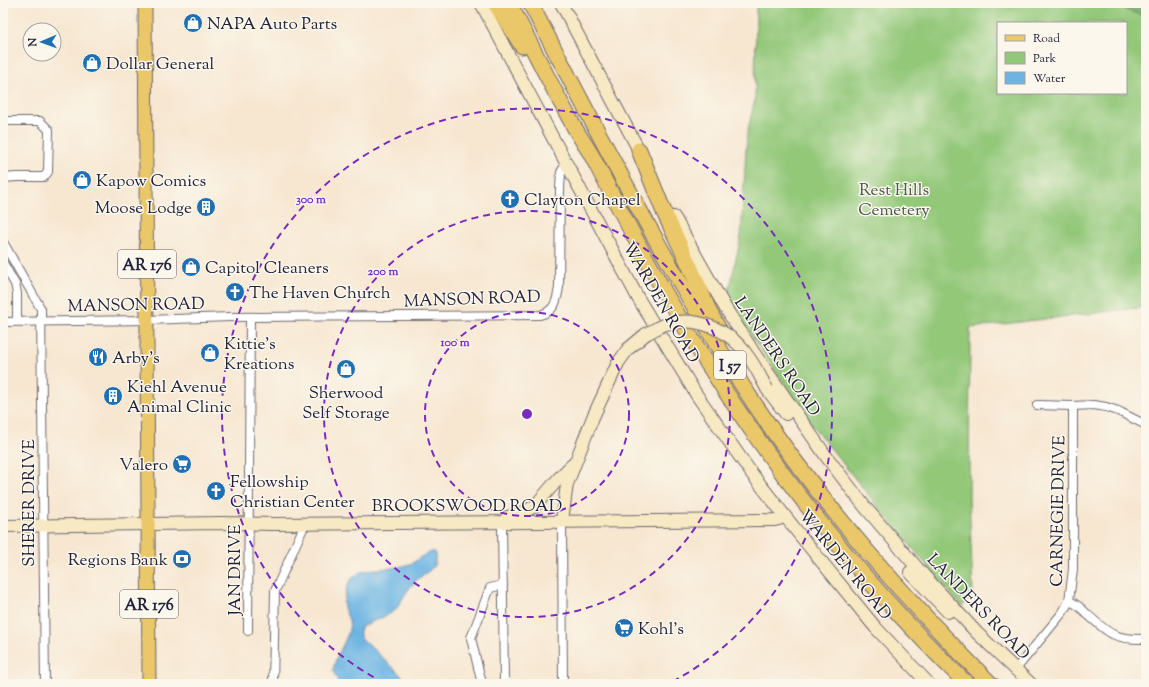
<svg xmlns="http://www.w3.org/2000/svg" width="1149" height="687" font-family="'Sorts Mill Goudy',serif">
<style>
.green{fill:#93c879;stroke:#5a755a;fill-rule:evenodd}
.forest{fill:#76ac69;stroke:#4c6752}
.water{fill:#6bb4e3;stroke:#466b8f}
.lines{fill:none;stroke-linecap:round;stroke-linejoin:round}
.minor-casing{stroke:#6d6770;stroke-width:10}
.secondary-casing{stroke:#6d6770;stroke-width:14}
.primary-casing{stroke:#6d6770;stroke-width:15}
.motorway-casing{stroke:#6d6770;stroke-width:17}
.minor{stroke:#fff;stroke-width:8}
.secondary{stroke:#f7e9c3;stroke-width:12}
.primary{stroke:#eac769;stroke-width:13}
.motorway{stroke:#eac769;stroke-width:15}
.secondary-bridge-casing{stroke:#6d6770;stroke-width:14;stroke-linecap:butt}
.secondary-bridge{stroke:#f7e9c3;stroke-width:12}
.ring{fill:none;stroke:#7b2cbf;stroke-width:2;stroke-dasharray:7 5}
.labels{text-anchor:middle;stroke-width:3;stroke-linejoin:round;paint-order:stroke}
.shield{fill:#fbf7ec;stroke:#636270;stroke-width:1}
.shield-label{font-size:16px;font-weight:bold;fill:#22223b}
.poi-label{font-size:17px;fill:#22223b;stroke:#fbf7ec;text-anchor:start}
.park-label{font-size:17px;fill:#4a5c51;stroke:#fbf7ec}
.street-label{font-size:17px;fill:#22223b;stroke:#fbf7ec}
.centre{fill:#7b2cbf;stroke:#fbf7ec;stroke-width:2}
.ring-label{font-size:12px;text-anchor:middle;font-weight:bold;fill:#7b2cbf;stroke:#fbf7ec;stroke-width:3;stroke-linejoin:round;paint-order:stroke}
</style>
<rect width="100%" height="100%" fill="#fbf7ec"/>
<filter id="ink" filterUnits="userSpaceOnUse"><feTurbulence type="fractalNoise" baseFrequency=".025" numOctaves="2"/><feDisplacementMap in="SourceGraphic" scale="8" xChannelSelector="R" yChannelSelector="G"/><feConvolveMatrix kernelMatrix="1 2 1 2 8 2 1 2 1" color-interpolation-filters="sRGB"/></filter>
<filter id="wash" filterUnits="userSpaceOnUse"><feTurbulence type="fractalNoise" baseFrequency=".012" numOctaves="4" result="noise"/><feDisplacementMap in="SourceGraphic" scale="16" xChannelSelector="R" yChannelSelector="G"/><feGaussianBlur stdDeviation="0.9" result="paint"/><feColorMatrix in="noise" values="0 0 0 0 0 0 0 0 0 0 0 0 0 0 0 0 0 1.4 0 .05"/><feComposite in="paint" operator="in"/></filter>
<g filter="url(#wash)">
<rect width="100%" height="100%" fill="#f7e7d1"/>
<path class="green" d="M756,3h353l37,14v290l-176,21 -1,168 4,97 -11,14 -84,-100 -62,-77 -89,-130 14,-64 6,-103 8,-33zM998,23h128v70h-128z"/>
<polygon class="forest" points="1109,3 1146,3 1146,17"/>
<path class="water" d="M431,552h4c0,4 1,9 -1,13 -3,6 -11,9 -16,14 -4,4 -9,9 -12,14 -5,7 -7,15 -15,20 -6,4 -27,11 -30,15 -4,8 2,14 8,17l41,39h-71l-6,-14c2,-13 12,-26 16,-40 3,-12 -7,-18 -5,-29 5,-44 36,-26 66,-37 7,-3 13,-10 21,-12z"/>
</g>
<g filter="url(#ink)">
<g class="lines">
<defs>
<g id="minor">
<polyline points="3,121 40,121 49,130 48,172 44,177 16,177 4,178"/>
<polyline points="3,242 41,309 45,684"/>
<polyline points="3,263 15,284 17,293 17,321"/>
<path d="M3,322l144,-2 83,-3 310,-2c15,-4 17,-14 19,-28l1,-99 1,-16 5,-8"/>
<polyline points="1037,405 1073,406 1094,405 1106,407 1118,411 1146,425"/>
<polyline points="562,521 563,684"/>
<polyline points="502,522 504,684"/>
<path d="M1069,601c8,3 12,7 18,13 22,20 28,26 59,25"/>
<polyline points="248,631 250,317"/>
<polyline points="1016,669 1063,612 1069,601 1073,569 1073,406"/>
<polyline points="273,684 275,591 305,524"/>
<polyline points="482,684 471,638 490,588 503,585"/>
</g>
<g id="secondary">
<polyline points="481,3 638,298 696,394 752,474 799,534 875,627 929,684"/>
<polyline points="561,3 643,158"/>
<polyline points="674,217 726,309 756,356 826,456 865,507 919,570 977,633 1031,684"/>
<polyline points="767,389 786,414"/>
<polyline points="507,517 518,515 535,506 559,478 572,465"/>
<polyline points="562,521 567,484 593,417 618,363 628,349 646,334"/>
<polyline points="3,526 222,523 272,524 775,520 779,519 784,515"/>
<polyline points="910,572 948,612"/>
</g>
<polyline id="primary" points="145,3 149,684"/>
<g id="motorway">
<polyline points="495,3 522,46"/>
<path d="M509,3c21,39 40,79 62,118 6,12 14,23 21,35 37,71 74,143 117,210 72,114 161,224 258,318"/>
<path d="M530,3c66,125 130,252 205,371 72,114 161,216 256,310"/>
<polyline points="639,150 664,212 691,269 709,311 721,333"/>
</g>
</defs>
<use href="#minor" class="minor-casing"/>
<use href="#secondary" class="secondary-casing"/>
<use href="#primary" class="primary-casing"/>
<use href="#motorway" class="motorway-casing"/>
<use href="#minor" class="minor"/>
<use href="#secondary" class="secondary"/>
<use href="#primary" class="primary"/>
<use href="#motorway" class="motorway"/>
<defs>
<path id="secondary-bridge" d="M646,334c7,-3 13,-8 20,-10 31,-8 63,5 81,31 8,10 14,23 20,34"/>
</defs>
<use href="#secondary-bridge" class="secondary-bridge-casing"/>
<use href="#secondary-bridge" class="secondary-bridge"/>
</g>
</g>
<g class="ring">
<circle cx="527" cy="414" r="102"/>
<circle cx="527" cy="414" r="203"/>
<path d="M384 683A305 305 0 1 1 670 683"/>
</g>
<defs>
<symbol id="shop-disc" viewBox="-11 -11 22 22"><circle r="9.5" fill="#1f6fb2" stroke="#fbf7ec"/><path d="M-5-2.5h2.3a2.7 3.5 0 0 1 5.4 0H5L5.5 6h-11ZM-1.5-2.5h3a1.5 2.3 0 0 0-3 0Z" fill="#fff"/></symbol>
<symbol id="church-disc" viewBox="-11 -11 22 22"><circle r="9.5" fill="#1f6fb2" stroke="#fbf7ec"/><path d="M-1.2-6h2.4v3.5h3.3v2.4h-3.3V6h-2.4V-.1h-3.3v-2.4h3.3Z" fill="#fff"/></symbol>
<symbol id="building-disc" viewBox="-11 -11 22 22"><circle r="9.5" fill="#1f6fb2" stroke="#fbf7ec"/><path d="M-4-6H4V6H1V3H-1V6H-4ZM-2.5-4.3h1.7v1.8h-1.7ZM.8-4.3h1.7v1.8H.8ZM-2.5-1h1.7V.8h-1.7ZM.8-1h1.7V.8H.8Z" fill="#fff"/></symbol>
<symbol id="restaurant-disc" viewBox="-11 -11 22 22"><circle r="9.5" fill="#1f6fb2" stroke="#fbf7ec"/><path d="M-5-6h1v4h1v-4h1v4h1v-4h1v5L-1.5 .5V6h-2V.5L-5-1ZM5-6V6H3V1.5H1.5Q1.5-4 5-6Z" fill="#fff"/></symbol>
<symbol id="supermarket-disc" viewBox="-11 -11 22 22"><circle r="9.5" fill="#1f6fb2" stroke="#fbf7ec"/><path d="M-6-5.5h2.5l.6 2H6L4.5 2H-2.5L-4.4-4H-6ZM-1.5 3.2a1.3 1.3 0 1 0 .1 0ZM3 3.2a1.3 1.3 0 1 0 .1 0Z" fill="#fff"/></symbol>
<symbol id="bank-disc" viewBox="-11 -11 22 22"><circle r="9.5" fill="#1f6fb2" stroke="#fbf7ec"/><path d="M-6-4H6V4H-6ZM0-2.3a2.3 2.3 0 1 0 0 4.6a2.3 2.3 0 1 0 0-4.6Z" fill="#fff"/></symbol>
</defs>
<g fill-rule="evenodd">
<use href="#shop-disc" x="182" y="12" width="22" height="22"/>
<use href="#shop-disc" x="81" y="52" width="22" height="22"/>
<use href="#shop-disc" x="71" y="169" width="22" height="22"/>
<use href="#church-disc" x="499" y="188" width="22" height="22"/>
<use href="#building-disc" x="195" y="196" width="22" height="22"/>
<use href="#shop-disc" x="180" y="256" width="22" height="22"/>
<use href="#church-disc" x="224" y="281" width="22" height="22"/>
<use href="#shop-disc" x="199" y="342" width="22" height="22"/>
<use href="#restaurant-disc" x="87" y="346" width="22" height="22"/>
<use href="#shop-disc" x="335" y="358" width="22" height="22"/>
<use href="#building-disc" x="102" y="385" width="22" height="22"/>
<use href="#supermarket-disc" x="171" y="453" width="22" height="22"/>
<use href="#church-disc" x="205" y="480" width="22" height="22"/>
<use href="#bank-disc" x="171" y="548" width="22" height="22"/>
<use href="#supermarket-disc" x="613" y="617" width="22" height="22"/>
</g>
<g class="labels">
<g class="shield">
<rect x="118" y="250" width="58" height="28" rx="3"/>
<rect x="714" y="351" width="32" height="28" rx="3"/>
<rect x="120" y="590" width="58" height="28" rx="3"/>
</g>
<g class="shield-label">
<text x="147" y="270">AR 176</text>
<text x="730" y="371">I 57</text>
<text x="149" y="610">AR 176</text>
</g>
<g class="poi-label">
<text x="207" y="29">NAPA Auto Parts</text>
<text x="106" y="69">Dollar General</text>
<text x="96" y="186">Kapow Comics</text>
<text x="524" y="205">Clayton Chapel</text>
<text x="192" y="213" text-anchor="end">Moose Lodge</text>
<text x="205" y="273">Capitol Cleaners</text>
<text x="249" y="298">The Haven Church</text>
<text x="224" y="349">Kittie's<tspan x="224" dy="20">Kreations</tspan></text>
<text x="112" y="363">Arby's</text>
<text x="127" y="392">Kiehl Avenue<tspan x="127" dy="20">Animal Clinic</tspan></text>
<text x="346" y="398" text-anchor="middle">Sherwood<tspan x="346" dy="20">Self Storage</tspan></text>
<text x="168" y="470" text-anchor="end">Valero</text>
<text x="230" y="487">Fellowship<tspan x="230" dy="20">Christian Center</tspan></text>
<text x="168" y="565" text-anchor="end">Regions Bank</text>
<text x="638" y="634">Kohl's</text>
</g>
<g class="park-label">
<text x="894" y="195">Rest Hills<tspan x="894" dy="20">Cemetery</tspan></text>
</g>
<g class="street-label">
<text transform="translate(472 298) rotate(-2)" y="6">MANSON ROAD</text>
<text transform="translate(662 302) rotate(60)" y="6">WARDEN ROAD</text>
<text transform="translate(136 304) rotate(-1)" y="6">MANSON ROAD</text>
<text transform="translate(778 356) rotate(56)" y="6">LANDERS ROAD</text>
<text transform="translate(28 503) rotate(-90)" y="6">SHERER DRIVE</text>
<text x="467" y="511">BROOKSWOOD ROAD</text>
<text transform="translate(1057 511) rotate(-89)" y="6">CARNEGIE DRIVE</text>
<text transform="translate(846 564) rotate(51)" y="6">WARDEN ROAD</text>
<text transform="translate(234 570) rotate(-90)" y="6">JAN DRIVE</text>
<text transform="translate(979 606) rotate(46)" y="6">LANDERS ROAD</text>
</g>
</g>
<circle cx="527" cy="414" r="6" class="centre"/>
<g class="ring-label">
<text x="311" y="203">300 m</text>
<text x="383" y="275">200 m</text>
<text x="455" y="346">100 m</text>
</g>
<rect width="1149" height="687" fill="none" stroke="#fbf7ec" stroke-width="16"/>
<rect x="997" y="22" width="130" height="72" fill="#fbf7ec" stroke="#a4a2a5"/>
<rect x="1005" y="35" width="20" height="6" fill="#eac769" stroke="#a4a2a5"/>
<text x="1033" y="42" font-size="12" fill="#22223b">Road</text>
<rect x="1005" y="52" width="20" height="12" fill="#93c879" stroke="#a4a2a5"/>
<text x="1033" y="62" font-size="12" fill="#22223b">Park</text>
<rect x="1005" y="72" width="20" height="12" fill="#6bb4e3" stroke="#a4a2a5"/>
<text x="1033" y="82" font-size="12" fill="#22223b">Water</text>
<g transform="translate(42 42) rotate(268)"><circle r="19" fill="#fbf7ec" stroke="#a4a2a5"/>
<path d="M0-3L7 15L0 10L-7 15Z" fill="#1f6fb2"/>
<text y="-6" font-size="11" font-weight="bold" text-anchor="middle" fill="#22223b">N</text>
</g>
</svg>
